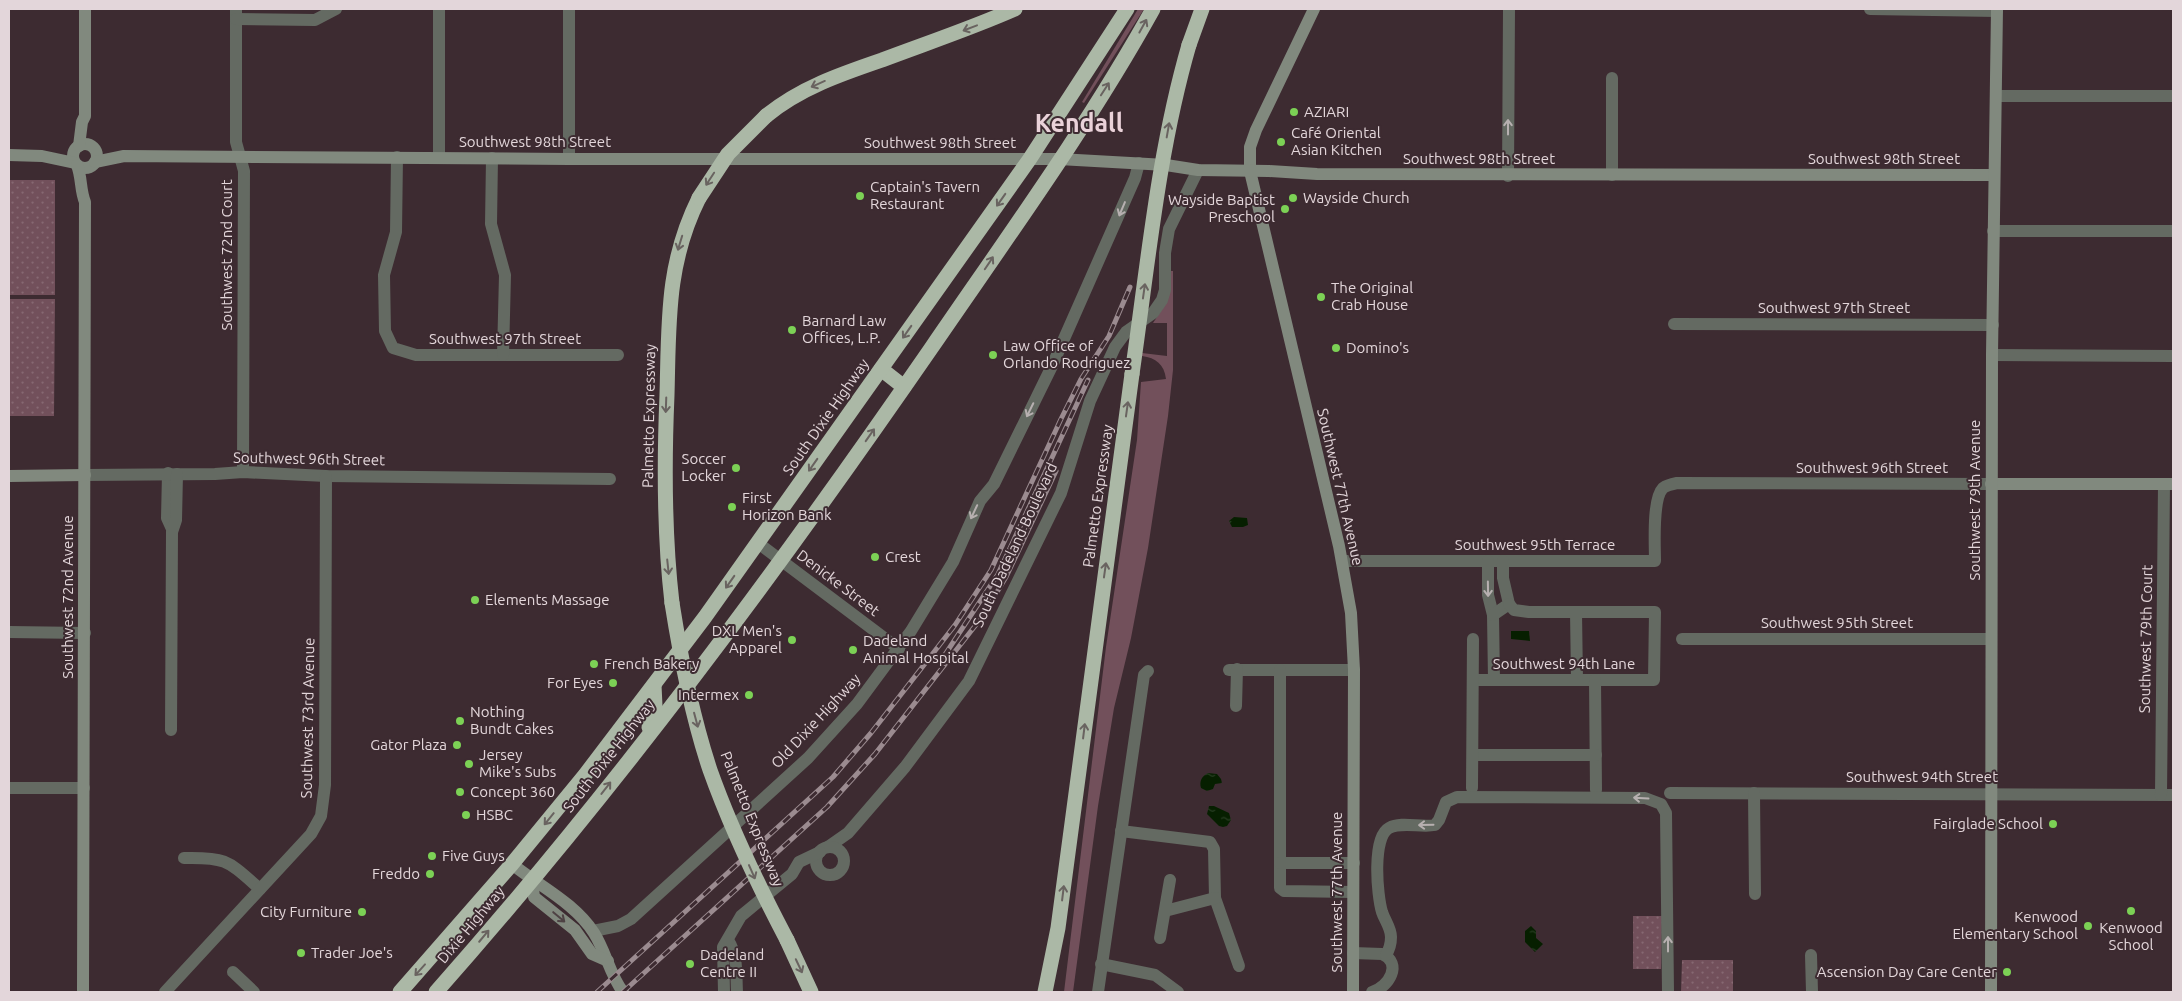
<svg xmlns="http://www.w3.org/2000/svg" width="2182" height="1001" font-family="Ubuntu,sans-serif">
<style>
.green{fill:#72505b}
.park{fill:url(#park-dots)}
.water{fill:url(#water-ripples)}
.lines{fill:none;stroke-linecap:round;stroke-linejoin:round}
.street{stroke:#646a62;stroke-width:12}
.secondary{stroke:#81897e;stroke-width:12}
.highway{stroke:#abb8a6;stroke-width:15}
.rail-casing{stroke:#9b8b90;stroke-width:5}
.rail{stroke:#3d2b31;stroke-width:3;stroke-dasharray:9;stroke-linecap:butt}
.highway-bridge{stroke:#abb8a6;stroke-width:15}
.oneway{stroke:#696360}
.oneway2{stroke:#b7b0b0}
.oneway3{stroke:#4e4244}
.poi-dot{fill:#7cd155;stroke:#3d2b31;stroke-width:2}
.labels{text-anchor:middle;stroke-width:4;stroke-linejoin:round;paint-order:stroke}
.poi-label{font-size:15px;fill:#e3d6da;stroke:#3d2b31;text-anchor:start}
.street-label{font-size:15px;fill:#e3d6da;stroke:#3d2b31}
.town-label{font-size:25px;font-weight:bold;fill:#ead2d9;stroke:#3d2b31}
</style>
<defs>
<pattern id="park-dots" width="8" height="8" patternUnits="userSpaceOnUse" patternTransform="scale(1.25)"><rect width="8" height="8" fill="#72505b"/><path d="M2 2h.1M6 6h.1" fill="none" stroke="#866872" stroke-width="1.8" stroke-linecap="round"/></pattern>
<pattern id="water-ripples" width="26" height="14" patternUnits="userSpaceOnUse" patternTransform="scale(1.25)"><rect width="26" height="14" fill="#061f00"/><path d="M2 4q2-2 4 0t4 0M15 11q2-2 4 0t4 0" fill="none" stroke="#2a3f25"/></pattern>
</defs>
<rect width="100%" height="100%" fill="#3d2b31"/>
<g class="green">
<polygon points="1138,9 1144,9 1084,103 1082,102"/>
<path d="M1170,271h3v99l-5,46 -20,132 -17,90 -17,70 -16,98 -25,186h-9l42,-345 31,-207 4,-58 25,-3c-2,-15 -10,-21 -24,-23v-3l25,3v-33h-14l10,-15z"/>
</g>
<g class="park">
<rect x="9" y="180" width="46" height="115"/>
<polygon points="9,299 55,299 54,416 9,416"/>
<polygon points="1633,916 1662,916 1661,969 1633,969"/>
<polygon points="1682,960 1733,960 1733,992 1681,992"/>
</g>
<g class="water">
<polygon points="1234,517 1247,518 1248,525 1243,527 1232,527 1229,521"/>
<polygon points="1511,631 1529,631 1530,641 1511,639"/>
<path d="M1208,773l9,1 4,5 1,4 -7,1 -2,5 -6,2 -6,-3c-2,-7 1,-12 7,-15z"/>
<polygon points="1209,806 1214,806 1229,813 1231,820 1227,826 1223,827 1219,826 1207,814"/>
<polygon points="1531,926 1536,931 1536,938 1543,944 1535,952 1525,942 1525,931"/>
</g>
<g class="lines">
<g class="street">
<polyline points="236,9 236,142 244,171 243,472"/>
<polyline points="1870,9 1997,11"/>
<polyline points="236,19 315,20 336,9"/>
<polyline points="1996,96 2173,96"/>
<polyline points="397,157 396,232 384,275 385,331 393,348 416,355 618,355"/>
<polyline points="439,158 439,9"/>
<polyline points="492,158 491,224 505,275 503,355"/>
<polyline points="569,159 569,9"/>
<polyline points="1612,175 1612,78"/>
<polyline points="1508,176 1509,9"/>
<polyline points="1993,231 2173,231"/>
<polyline points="1674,324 1993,325"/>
<polyline points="1992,355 2173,356"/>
<polyline points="168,473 167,518 172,529"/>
<polyline points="85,475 215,474 243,472 326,476 610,479"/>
<polyline points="758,543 899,649"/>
<path d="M1342,561h313c0,-15 -3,-62 8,-73 4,-3 9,-4 14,-5l314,1"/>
<polyline points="1488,561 1488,595 1493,615 1494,680"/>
<polyline points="1576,612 1577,680"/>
<polyline points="1493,615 1509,604 1503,578 1503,561"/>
<polyline points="9,632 85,633"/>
<polyline points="1682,639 1991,639"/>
<polyline points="1229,670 1354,670"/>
<polyline points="1280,670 1280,888 1284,891 1353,892"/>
<polyline points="1473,680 1654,680 1655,612 1529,612 1514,610 1509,604"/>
<polyline points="1595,680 1596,790"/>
<polyline points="1236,706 1237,669"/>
<polyline points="171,730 172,532 176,520 177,474"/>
<polyline points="1473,755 1596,755"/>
<polyline points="9,788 84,788"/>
<polyline points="1472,788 1473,639"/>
<polyline points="1670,793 2173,795"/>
<polyline points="1754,793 1755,894"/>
<polyline points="2161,795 2164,484"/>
<polyline points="1121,831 1210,842 1214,849 1215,898 1239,966"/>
<polyline points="828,847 848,833 905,767 969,681 1061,493 1090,401 1115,347 1126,332 1153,313 1162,300 1165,290 1165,253 1169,229 1198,170"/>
<circle cx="830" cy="861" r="14"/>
<path d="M184,858c43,-1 44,3 76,31"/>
<polyline points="1280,863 1354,863"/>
<polyline points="1165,911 1215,898"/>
<polyline points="593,931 618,926 631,919 808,758 857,704 911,631 953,562 980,501 994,484 1052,366 1135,178 1139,163"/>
<polyline points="1160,938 1170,880"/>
<path d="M728,940c10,15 8,35 9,52"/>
<path d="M1353,953l29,1c21,9 7,33 -10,38"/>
<path d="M1386,955c3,-5 5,-11 5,-18 0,-9 -6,-16 -9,-25 -5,-17 -10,-75 7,-84 13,-7 32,0 46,-3l4,-5 7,-18 11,-5 188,1 16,6 5,9 2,179"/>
<polyline points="1811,955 1812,992"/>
<polyline points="1101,964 1155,975 1178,992"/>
<polyline points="233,972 254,992"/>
<polyline points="165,992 311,834 321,816 325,785 326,476"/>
<polyline points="724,992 723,947 741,916 792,874 799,862 820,852"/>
<polyline points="1098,992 1144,675 1148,671"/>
</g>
<g class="secondary">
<polyline points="1314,9 1256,130 1250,147 1250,171 1339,546 1351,613 1354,670 1353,992"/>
<circle cx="85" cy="156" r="12"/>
<polyline points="79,146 82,122 85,116 85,9"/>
<polyline points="9,155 42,156 75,163"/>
<polyline points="95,162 124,156 569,159 1059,159 1166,165 1198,170 1269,171 1317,174 1994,175"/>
<path d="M77,165c5,13 3,25 8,37l-2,790"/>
<polyline points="9,476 85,475"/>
<polyline points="1991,484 2173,484"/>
<path d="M512,864c27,22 63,39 82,69 12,19 16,42 29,59"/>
<polyline points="532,880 534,897 575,930 592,954 608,961"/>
<polyline points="1991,992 1992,355 1997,9"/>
</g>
<g class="highway">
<polyline points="1189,45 1202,9"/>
<path d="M766,116c34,-28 75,-42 116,-56 45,-17 90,-32 133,-51"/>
<polyline points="881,369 904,387"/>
<path d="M672,603c-8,-69 -8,-138 -5,-208 2,-72 -1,-131 32,-197"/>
<polyline points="649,727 655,706 654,685"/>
<polyline points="787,940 811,992"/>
<polyline points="400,992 512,864 585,775 705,617 1029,160 1127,9"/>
<path d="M436,992c180,-203 342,-422 496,-645 76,-111 156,-221 221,-338"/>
<polyline points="1045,992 1058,928 1132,374"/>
</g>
<defs>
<g id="rail">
<polyline points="944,656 998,574 1088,380"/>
<polyline points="597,992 833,777 871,733 955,625 991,570 1061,419 1081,379 1109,336 1130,287"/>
<polyline points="623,992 827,807 875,754 982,617 1006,577 1056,471"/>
</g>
</defs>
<use href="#rail" class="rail-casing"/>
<use href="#rail" class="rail"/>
<g class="highway-bridge">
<polyline points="699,198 728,154 766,116"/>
<path d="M1132,374c16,-110 26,-222 57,-329"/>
<path d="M672,603c9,57 20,113 38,167 21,59 48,115 77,170"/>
</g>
</g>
<defs><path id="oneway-shaft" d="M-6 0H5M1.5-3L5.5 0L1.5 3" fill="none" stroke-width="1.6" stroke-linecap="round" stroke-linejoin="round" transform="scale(1.25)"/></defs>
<g class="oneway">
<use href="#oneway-shaft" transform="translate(1143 26) rotate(-61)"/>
<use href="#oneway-shaft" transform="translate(970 28) rotate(159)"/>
<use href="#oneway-shaft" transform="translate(818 84) rotate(156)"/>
<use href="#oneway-shaft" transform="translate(1105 89) rotate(-57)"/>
<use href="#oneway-shaft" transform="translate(1168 130) rotate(-80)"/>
<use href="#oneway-shaft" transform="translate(710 179) rotate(123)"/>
<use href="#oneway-shaft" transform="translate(1001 200) rotate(125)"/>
<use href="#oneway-shaft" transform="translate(680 243) rotate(107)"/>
<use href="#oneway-shaft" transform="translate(989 263) rotate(-56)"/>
<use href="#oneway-shaft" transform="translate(1144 291) rotate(-82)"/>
<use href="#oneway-shaft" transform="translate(907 332) rotate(125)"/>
<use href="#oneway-shaft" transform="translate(666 405) rotate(92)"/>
<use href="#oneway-shaft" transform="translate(1127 409) rotate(-82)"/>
<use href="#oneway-shaft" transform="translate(870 435) rotate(-55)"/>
<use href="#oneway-shaft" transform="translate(813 465) rotate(125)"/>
<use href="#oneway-shaft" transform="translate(668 567) rotate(84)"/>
<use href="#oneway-shaft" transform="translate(1105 570) rotate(-82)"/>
<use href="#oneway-shaft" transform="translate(730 582) rotate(125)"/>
<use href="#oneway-shaft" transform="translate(696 720) rotate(75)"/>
<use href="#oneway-shaft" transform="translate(1084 731) rotate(-83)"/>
<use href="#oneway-shaft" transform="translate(606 788) rotate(-52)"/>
<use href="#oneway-shaft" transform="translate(549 819) rotate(129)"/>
<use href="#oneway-shaft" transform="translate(752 872) rotate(66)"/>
<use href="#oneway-shaft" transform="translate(1063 893) rotate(-83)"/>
<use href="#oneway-shaft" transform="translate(484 936) rotate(-50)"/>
<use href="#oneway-shaft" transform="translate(799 966) rotate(65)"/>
<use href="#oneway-shaft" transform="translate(420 970) rotate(132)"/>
</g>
<g class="oneway2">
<use href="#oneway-shaft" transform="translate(1508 127) rotate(-90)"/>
<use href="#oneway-shaft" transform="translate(1122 209) rotate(113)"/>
<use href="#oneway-shaft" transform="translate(1030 410) rotate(116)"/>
<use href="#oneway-shaft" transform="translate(974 512) rotate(115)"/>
<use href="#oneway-shaft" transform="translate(1488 589) rotate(89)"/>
<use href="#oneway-shaft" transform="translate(1641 798) rotate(-177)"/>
<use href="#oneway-shaft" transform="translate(1426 825) rotate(179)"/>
<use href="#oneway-shaft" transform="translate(1668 944) rotate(-90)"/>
</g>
<use class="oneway3" href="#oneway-shaft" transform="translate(559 917) rotate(40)"/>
<g class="poi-dot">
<circle cx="1294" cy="112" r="5"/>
<circle cx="1281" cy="142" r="5"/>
<circle cx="860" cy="196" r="5"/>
<circle cx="1293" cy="198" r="5"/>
<circle cx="1285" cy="209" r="5"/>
<circle cx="1321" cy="297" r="5"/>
<circle cx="792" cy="330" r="5"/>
<circle cx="1336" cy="348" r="5"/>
<circle cx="993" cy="355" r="5"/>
<circle cx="736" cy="468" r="5"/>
<circle cx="732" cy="507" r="5"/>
<circle cx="875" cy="557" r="5"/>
<circle cx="475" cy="600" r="5"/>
<circle cx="792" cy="640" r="5"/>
<circle cx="853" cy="650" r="5"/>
<circle cx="594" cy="664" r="5"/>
<circle cx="613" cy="683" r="5"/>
<circle cx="749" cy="695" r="5"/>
<circle cx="460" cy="721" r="5"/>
<circle cx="457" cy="745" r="5"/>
<circle cx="469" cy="764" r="5"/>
<circle cx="460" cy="792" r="5"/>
<circle cx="466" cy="815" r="5"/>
<circle cx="2053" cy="824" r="5"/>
<circle cx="432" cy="856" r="5"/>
<circle cx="430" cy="874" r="5"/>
<circle cx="2131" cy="911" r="5"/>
<circle cx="362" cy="912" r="5"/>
<circle cx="2088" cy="926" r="5"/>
<circle cx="301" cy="953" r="5"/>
<circle cx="690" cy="964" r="5"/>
<circle cx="2007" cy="972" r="5"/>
</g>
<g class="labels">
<g class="poi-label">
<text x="1304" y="117">AZIARI</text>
<text x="1291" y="138">Café Oriental<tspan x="1291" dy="17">Asian Kitchen</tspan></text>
<text x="870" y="192">Captain's Tavern<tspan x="870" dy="17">Restaurant</tspan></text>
<text x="1303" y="203">Wayside Church</text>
<text x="1275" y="205" text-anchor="end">Wayside Baptist<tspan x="1275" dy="17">Preschool</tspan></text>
<text x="1331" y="293">The Original<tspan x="1331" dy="17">Crab House</tspan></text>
<text x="802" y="326">Barnard Law<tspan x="802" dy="17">Offices, L.P.</tspan></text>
<text x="1003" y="351">Law Office of<tspan x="1003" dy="17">Orlando Rodriguez</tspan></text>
<text x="1346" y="353">Domino's</text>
<text x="726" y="464" text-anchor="end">Soccer<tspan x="726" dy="17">Locker</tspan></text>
<text x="742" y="503">First<tspan x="742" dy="17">Horizon Bank</tspan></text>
<text x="885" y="562">Crest</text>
<text x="485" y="605">Elements Massage</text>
<text x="782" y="636" text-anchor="end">DXL Men's<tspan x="782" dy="17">Apparel</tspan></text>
<text x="863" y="646">Dadeland<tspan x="863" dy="17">Animal Hospital</tspan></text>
<text x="604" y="669">French Bakery</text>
<text x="603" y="688" text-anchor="end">For Eyes</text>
<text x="739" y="700" text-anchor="end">Intermex</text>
<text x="470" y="717">Nothing<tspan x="470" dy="17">Bundt Cakes</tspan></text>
<text x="447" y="750" text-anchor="end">Gator Plaza</text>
<text x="479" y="760">Jersey<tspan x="479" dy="17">Mike's Subs</tspan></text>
<text x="470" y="797">Concept 360</text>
<text x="476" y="820">HSBC</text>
<text x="2043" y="829" text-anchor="end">Fairglade School</text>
<text x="442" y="861">Five Guys</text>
<text x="420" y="879" text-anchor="end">Freddo</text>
<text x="352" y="917" text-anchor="end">City Furniture</text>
<text x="2078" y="922" text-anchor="end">Kenwood<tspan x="2078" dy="17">Elementary School</tspan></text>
<text x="2131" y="933" text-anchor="middle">Kenwood<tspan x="2131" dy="17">School</tspan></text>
<text x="311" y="958">Trader Joe's</text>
<text x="700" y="960">Dadeland<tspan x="700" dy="17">Centre II</tspan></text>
<text x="1997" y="977" text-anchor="end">Ascension Day Care Center</text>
</g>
<g class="street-label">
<text x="535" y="147">Southwest 98th Street</text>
<text x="940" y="148">Southwest 98th Street</text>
<text x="1479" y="164">Southwest 98th Street</text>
<text x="1884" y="164">Southwest 98th Street</text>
<text transform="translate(227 255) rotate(-90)" y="5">Southwest 72nd Court</text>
<text x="1834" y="313">Southwest 97th Street</text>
<text x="505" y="344">Southwest 97th Street</text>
<text transform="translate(649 416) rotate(-89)" y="5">Palmetto Expressway</text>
<text transform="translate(826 417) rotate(-55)" y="5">South Dixie Highway</text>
<text transform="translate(309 459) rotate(1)" y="5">Southwest 96th Street</text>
<text x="1872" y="473">Southwest 96th Street</text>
<text transform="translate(1340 487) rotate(77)" y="5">Southwest 77th Avenue</text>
<text transform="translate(1098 496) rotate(-82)" y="5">Palmetto Expressway</text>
<text transform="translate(1975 500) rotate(-90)" y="5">Southwest 79th Avenue</text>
<text transform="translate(1015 545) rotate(-65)" y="5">South Dadeland Boulevard</text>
<text x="1535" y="550">Southwest 95th Terrace</text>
<text transform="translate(838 583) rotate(37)" y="5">Denicke Street</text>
<text transform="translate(68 597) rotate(-90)" y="5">Southwest 72nd Avenue</text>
<text x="1837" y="628">Southwest 95th Street</text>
<text transform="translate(2146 639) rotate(-89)" y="5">Southwest 79th Court</text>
<text x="1564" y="669">Southwest 94th Lane</text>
<text transform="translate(308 718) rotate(-89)" y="5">Southwest 73rd Avenue</text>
<text transform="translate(816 721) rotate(-47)" y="5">Old Dixie Highway</text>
<text transform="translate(609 756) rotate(-52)" y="5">South Dixie Highway</text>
<text x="1922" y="782">Southwest 94th Street</text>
<text transform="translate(752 819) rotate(68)" y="5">Palmetto Expressway</text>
<text transform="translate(1337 892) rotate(-90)" y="5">Southwest 77th Avenue</text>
<text transform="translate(471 925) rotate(-50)" y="5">Dixie Highway</text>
</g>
<g class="town-label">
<text x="1079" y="132">Kendall</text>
</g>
</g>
<rect width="2182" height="1001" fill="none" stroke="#e3d6da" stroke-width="20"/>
</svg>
